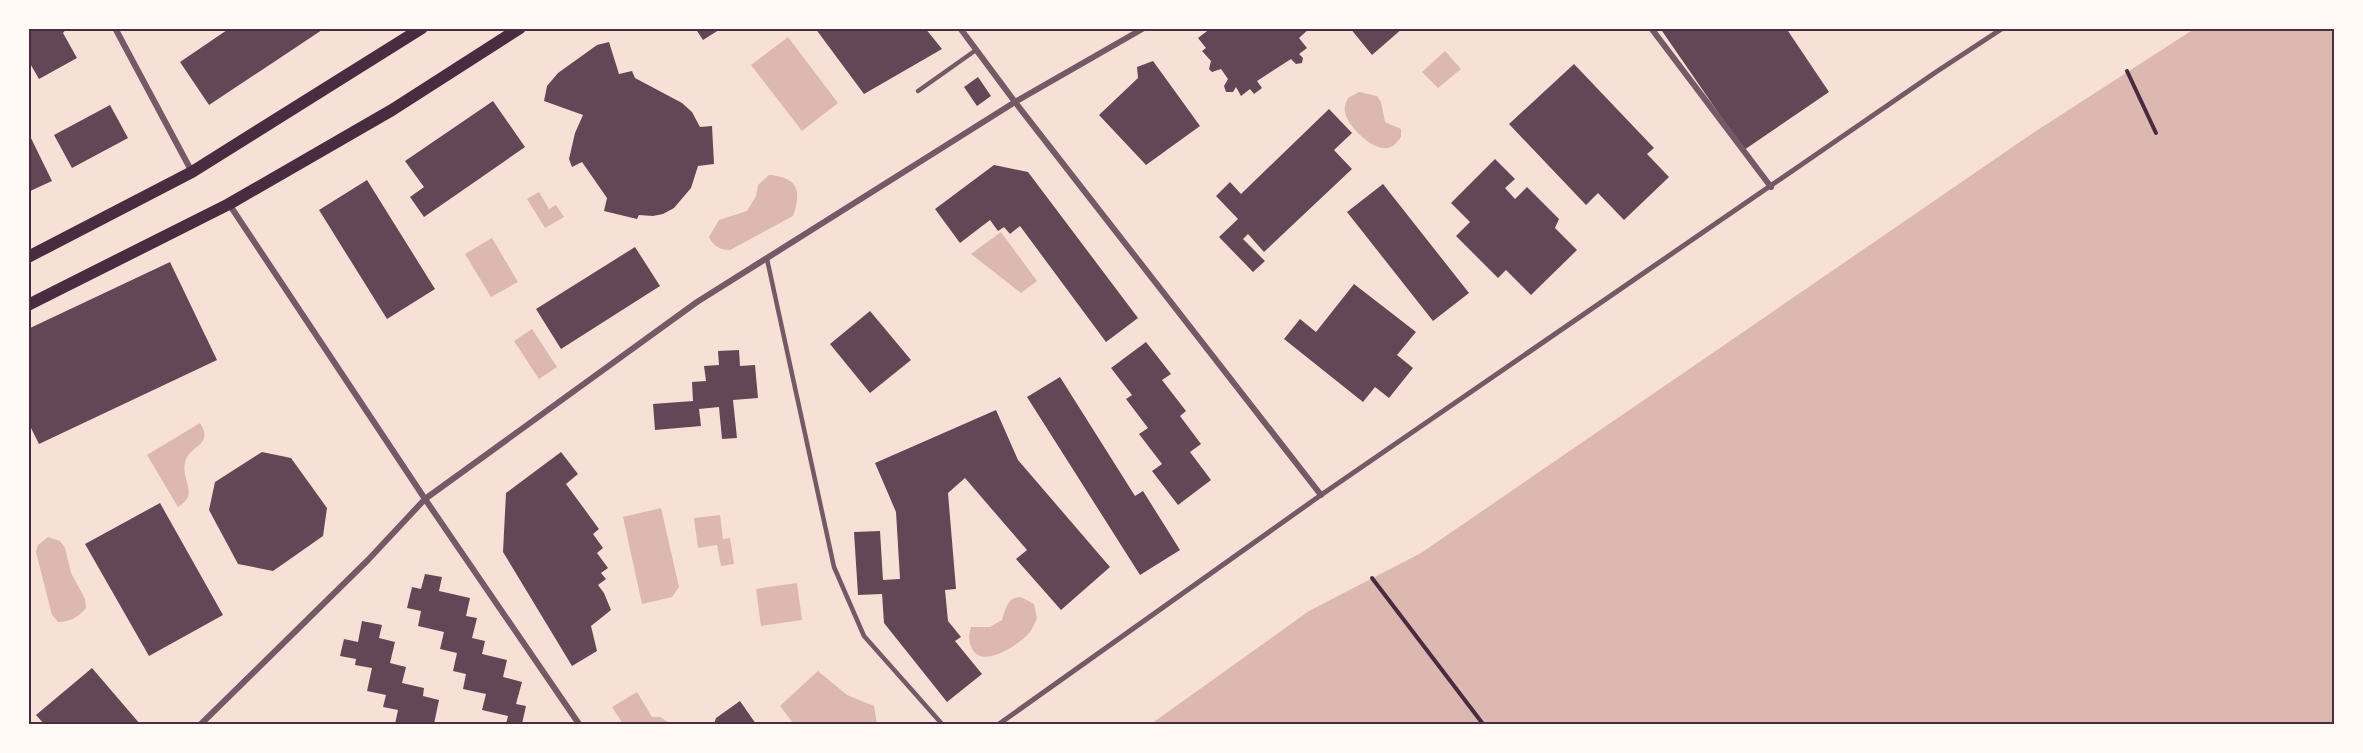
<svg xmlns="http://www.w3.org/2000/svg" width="2363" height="753" font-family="'Work Sans',sans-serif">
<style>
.water{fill:#dcb8b0}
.building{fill:#644757}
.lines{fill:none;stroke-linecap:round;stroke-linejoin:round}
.path{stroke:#4a2c40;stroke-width:4}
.service{stroke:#755966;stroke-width:4.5}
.pedestrian{stroke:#755966;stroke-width:5}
.minor{stroke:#755966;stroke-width:6}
.secondary{stroke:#4a2c40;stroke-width:12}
.neatline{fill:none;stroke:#4a2c40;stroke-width:2}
</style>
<rect width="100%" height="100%" fill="#f7e1d7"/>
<g class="water">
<polygon points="2194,29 2334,29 2334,724 1151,724 1309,611 1421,553 2033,133"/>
<polygon points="788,37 838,103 802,131 751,65"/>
<polygon points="1445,51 1461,69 1438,88 1422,72"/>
<path d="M1359,92l18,4 4,6 4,20 16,7v8c-3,4 -6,8 -10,10 -15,8 -44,-21 -46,-35 -1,-5 1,-10 3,-14z"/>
<path d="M769,175c29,2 33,16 24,41l-63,34c-10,0 -17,-4 -21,-13l10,-17 28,-9 9,-15 2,-11z"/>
<polygon points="539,192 549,209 556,205 564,217 545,228 527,199"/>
<polygon points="1001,232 1037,281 1021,293 971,254"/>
<polygon points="492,238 518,282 491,297 465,254"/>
<polygon points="532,329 557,367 539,379 514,341"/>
<path d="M200,423c15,23 -12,22 -15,40 -4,18 15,31 -7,44l-31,-52z"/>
<polygon points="661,508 679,587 672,597 642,604 623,517"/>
<polygon points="720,515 723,539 730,538 734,564 721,566 717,545 698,548 694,518"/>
<path d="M48,537l12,4 5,7 6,25 14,26 1,9c-7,9 -17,14 -28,14l-6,-7 -16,-63 2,-7z"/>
<polygon points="797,583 802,620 761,626 756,589"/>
<path d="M1021,597l13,7 3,14c-3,7 -6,15 -13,20 -11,10 -45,32 -53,8 -3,-7 -2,-13 0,-19h19l12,-7c4,-11 5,-23 19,-23z"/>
<polygon points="818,671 847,695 874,706 877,724 794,724 780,706"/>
<polygon points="637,692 652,717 660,717 671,724 623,724 612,707"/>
</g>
<g class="building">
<polygon points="28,28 67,28 63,33 77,58 39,79 28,60"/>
<polygon points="230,28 325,28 209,105 180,62"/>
<polygon points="695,28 722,28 703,40"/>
<polygon points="815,28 925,28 942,49 864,94"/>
<polygon points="1211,28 1221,30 1310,28 1299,38 1307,48 1299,54 1303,58 1302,63 1296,64 1291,59 1257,81 1262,88 1254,94 1250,89 1241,96 1236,87 1233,92 1226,92 1224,86 1228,79 1221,69 1212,72 1209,69 1211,61 1202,51 1206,48 1198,38"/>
<polygon points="1350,28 1403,28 1372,55"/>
<polygon points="1660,28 1786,28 1829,92 1744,150"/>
<polygon points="609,42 619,74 632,71 635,78 682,103 692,112 700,127 712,126 714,164 698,166 691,188 674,208 663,214 653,216 639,215 637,219 604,211 607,198 582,162 572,167 569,159 575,133 583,115 544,101 547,86 558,73 597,45"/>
<polygon points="1153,61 1200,126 1146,165 1099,115 1138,78 1137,67"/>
<polygon points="1574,64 1654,148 1647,154 1669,177 1624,220 1598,193 1586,205 1509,124"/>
<polygon points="978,77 991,96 977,106 964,87"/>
<polygon points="493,101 525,147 424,217 410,197 424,187 405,161"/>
<polygon points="110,105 128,138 72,168 54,135"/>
<polygon points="1329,109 1352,133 1334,150 1352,169 1264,252 1248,234 1243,239 1265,261 1253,272 1219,237 1238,219 1216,196 1230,182 1241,194"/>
<polygon points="28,132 52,181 28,192"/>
<polygon points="1495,159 1515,179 1505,188 1515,199 1527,187 1559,219 1555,228 1577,250 1531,295 1506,270 1498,278 1456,236 1470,222 1451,203"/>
<polygon points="994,165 1028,172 1138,318 1106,342 1020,226 1010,234 1004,227 998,231 990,220 960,243 935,209"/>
<polygon points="367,180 435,289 387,319 319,210"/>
<polygon points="1383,184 1469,293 1433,321 1347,212"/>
<polygon points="635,247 660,286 561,349 536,309"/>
<polygon points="170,262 217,360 39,444 28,422 28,329"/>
<polygon points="1354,284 1416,332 1397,355 1413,368 1389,398 1375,387 1363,402 1284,339 1300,319 1316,332"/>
<polygon points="870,311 911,360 870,393 830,344"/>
<polygon points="1146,342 1171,374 1162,380 1186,411 1180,416 1201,444 1190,452 1211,480 1178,505 1152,471 1162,464 1139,434 1148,428 1126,399 1132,395 1111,368"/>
<polygon points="739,350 740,366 755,365 758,398 733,400 737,438 722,439 719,407 699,409 701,426 655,430 653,404 693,401 692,382 706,381 704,366 719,365 718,351"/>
<polygon points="1060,377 1135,496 1143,491 1180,550 1140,575 1027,397"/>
<polygon points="996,410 1018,460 1110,567 1061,610 1016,559 1027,550 965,478 948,493 956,589 945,590 948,621 961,637 955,641 982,674 947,702 884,623 882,594 858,595 854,532 880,531 883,580 900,579 896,512 875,463"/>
<polygon points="262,452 291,458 327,508 323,536 273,571 238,564 209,510 215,482"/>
<polygon points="561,452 578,474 566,484 599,529 593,534 603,548 597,553 608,568 601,573 606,579 598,585 604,593 611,610 591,626 597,651 572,666 503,552 506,493"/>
<polygon points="160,503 223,615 149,656 85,544"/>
<polygon points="425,574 442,577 439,591 470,598 466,616 477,618 472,638 485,641 482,654 507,660 503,677 522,682 516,704 526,706 522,724 506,724 508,716 482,710 486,694 463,689 466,674 453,671 457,653 440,649 444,632 418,626 421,611 407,608 412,587 421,589"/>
<polygon points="362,621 382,625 379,638 395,642 390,663 406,667 402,683 424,688 423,696 439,700 434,724 395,724 398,710 383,707 386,695 367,691 372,668 355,665 356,659 340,656 344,639 358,642"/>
<polygon points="92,668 140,724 44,724 36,715"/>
<polygon points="740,701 756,724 714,724 716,718"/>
</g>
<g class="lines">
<g class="path">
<polyline points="2127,71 2156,133"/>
<polyline points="1372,578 1483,724"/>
</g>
<g class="service">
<polyline points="918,91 976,50"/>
<polyline points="767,259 834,567 864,636 942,724"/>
</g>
<polyline class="pedestrian" points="999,724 1321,495 1936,72 2003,28"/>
<g class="minor">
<polyline points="115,28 192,172"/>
<polyline points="960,28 1015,102 1321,495"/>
<polyline points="1651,28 1771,187"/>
<polyline points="229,204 425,499 579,724"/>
<polyline points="201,724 368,560 425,499 697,302 1015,102 1144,28"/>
</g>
<g class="secondary">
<polyline points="28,257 192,172 422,28"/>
<polyline points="28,305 229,204 392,110 520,28"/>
</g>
</g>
<rect width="2363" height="753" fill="none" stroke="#fffaf5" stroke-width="60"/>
<rect x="30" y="30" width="2303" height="693" class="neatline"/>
</svg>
